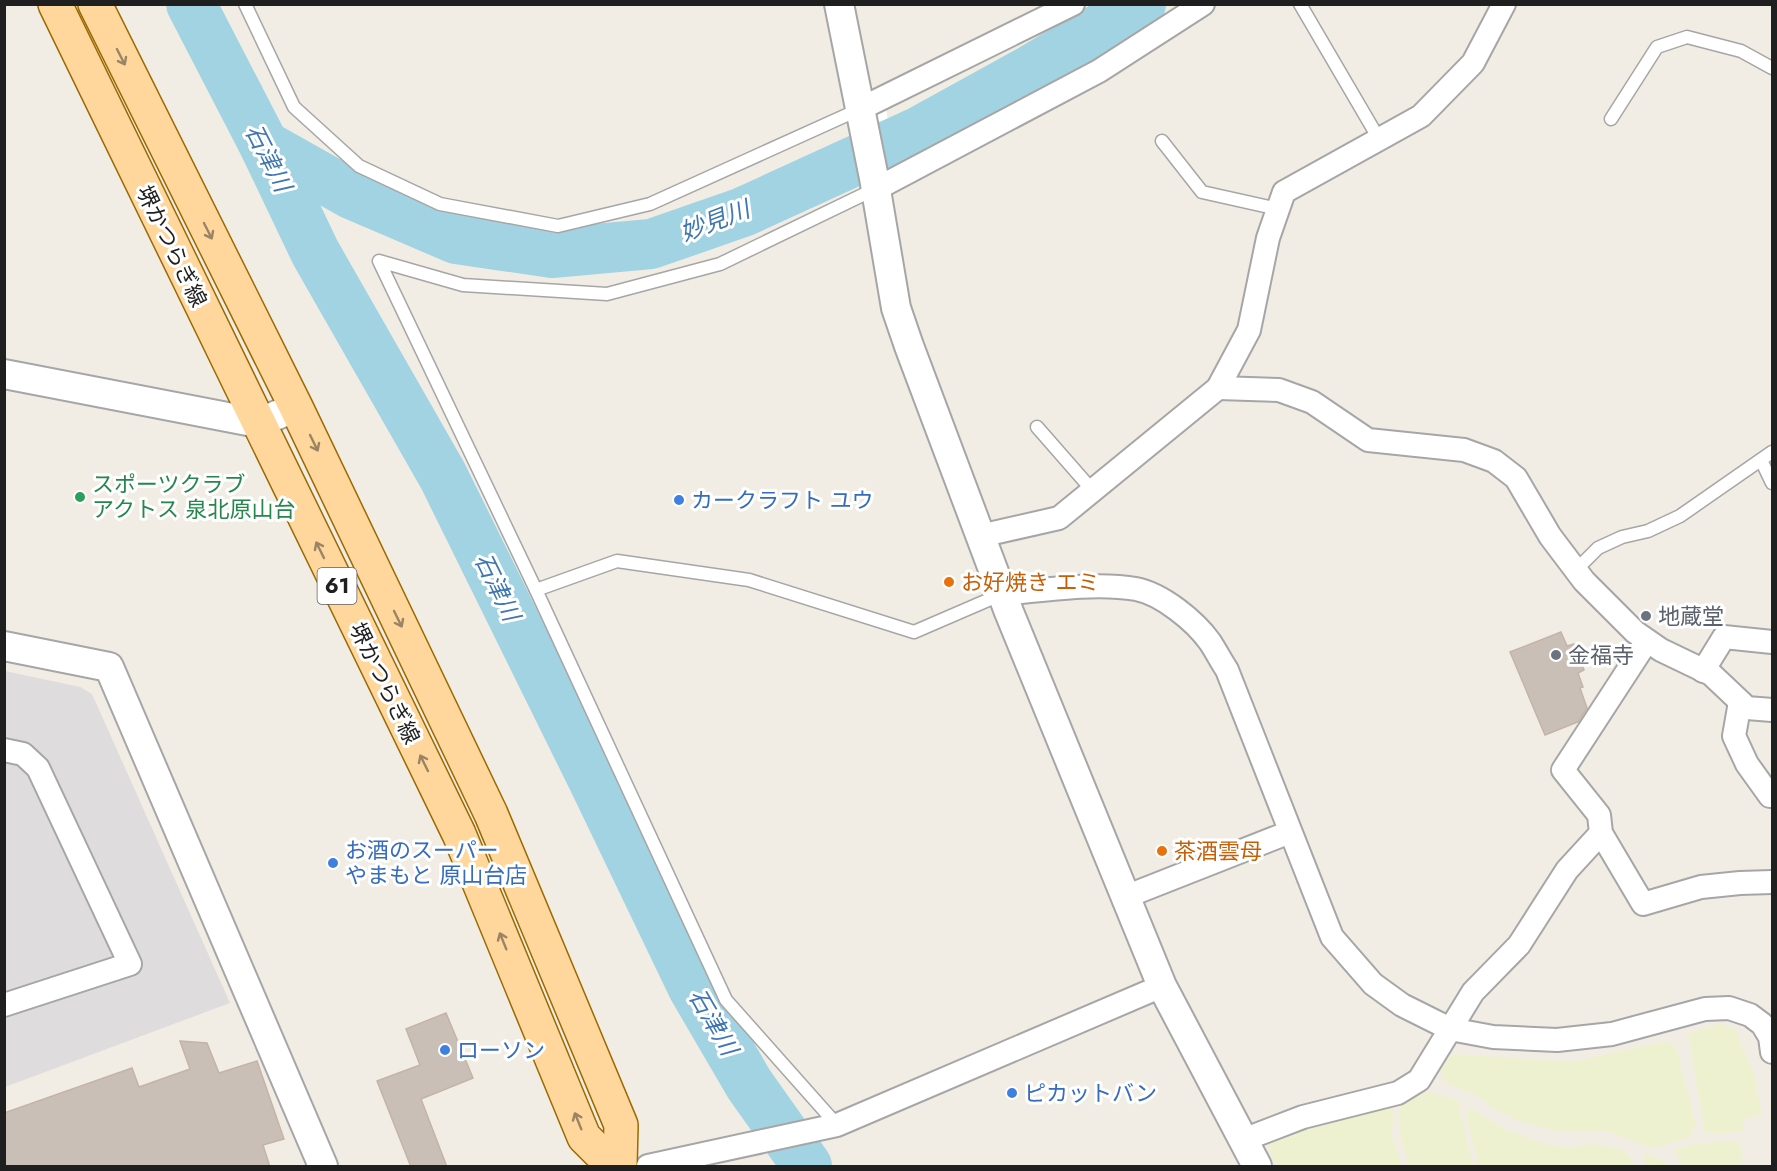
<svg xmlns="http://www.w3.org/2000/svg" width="1777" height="1171" font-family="Jost,'Noto Sans JP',sans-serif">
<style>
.residential{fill:#dedcdc}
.farmland{fill:#eef1cf}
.pier{fill:#fff}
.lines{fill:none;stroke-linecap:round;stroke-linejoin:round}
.river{stroke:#a1d3e3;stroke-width:50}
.building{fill:#c9bfb7;stroke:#c4b4a6;stroke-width:1.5}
.service-casing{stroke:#a6a6a6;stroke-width:15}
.minor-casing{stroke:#a6a6a6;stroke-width:26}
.tertiary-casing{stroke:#a6a6a6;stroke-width:32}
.primary-casing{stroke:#9b6a00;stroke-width:36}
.service{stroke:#fff;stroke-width:12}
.minor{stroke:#fff;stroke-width:22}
.tertiary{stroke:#fff;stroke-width:28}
.primary{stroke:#ffd69c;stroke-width:33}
.oneway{stroke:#9a8464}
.leisure-dot{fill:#2e9e5b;stroke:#fff;stroke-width:2}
.shop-dot{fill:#3f7fe0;stroke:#fff;stroke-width:2}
.food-dot{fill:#e8710a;stroke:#fff;stroke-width:2}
.worship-dot{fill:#6b7280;stroke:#fff;stroke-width:2}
.labels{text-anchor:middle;stroke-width:6;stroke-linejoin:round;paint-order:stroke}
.shield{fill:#fff;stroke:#626262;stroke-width:1.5}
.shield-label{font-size:21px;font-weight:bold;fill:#1f1f1f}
.street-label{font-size:22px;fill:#1f1f1f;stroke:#fff}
.leisure-label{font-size:22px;fill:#27864d;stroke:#fff;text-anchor:start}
.shop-label{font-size:22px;fill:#366cbe;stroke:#fff;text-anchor:start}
.food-label{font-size:22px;fill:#c56008;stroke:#fff;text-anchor:start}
.worship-label{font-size:22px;fill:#5b616d;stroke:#fff;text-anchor:start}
.water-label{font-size:24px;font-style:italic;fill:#4077b1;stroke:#fff}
</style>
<rect width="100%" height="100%" fill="#f1ede5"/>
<polygon class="residential" points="5,671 80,687 92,694 230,1003 5,1087"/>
<g class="farmland">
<polygon points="1720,1023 1735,1029 1755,1076 1762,1116 1748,1117 1743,1121 1743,1132 1705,1134 1688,1034"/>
<polygon points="1668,1041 1676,1046 1696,1125 1688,1138 1652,1148 1639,1144 1618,1135 1606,1132 1560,1132 1525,1123 1495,1110 1477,1096 1446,1083 1441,1078 1441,1064 1453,1054 1571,1062"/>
<polygon points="1429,1092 1458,1100 1473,1166 1409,1166 1399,1132 1400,1103"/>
<polygon points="1394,1103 1392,1135 1402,1166 1279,1166 1272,1157 1268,1141 1309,1121"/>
<polygon points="1468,1107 1508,1131 1552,1146 1571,1147 1594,1144 1620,1149 1631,1157 1634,1166 1478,1166 1467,1120"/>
<polygon points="1739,1141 1743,1154 1741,1166 1683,1166 1674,1149 1699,1143"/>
<polygon points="1643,1154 1656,1157 1670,1166 1646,1166"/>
</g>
<polygon class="pier" points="885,104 896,166 859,186 847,122"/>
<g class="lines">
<g class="river">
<polyline points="191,4 264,145 315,252 443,476 594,782 693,988 749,1084 807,1166"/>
<polyline points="264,145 351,194 456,239 552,253 651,244 743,212 920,131 1027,72 1141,4"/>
</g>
</g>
<g class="building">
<polygon points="1561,632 1567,646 1574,644 1584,670 1578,673 1583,687 1580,688 1587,708 1578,722 1545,735 1510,652"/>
<polygon points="446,1013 473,1078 421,1099 447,1167 411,1167 377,1081 420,1065 406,1029"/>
<polygon points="180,1041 207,1043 219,1073 257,1061 284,1139 263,1145 270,1167 4,1167 4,1113 132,1068 139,1087 190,1069"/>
</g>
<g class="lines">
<defs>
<g id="service">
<polyline points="245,4 294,107 359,166 440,204 558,226 650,204 860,109"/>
<polyline points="1300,4 1379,139"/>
<polyline points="1611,119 1657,47 1687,37 1741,51 1772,68"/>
<polyline points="1162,141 1202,192 1278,209"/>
<polyline points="1037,427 1093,491"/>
<polyline points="1761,460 1772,483"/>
<polyline points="1576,570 1598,548 1622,537 1648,531 1680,516 1772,452"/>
<polyline points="536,590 617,561 749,580 914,632 1002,594"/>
<polyline points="837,1125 726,1000 536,590 379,261 463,285 607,294 720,264 875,189"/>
</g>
<g id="minor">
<polyline points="860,109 1073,4"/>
<polyline points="876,189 1099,71 1203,4"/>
<polyline points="1218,388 1279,390 1312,402 1368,440 1464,450 1494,461 1516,478 1550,536 1584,581 1635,632 1661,650 1711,674 1747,708 1772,710"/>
<polyline points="980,536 1059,518 1218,388 1249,330 1268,238 1284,192 1421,116 1473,63 1504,4"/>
<path d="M1002,594c41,-4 94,-12 134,-5 26,5 59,32 74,53 6,9 11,19 17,28l105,267 41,47 29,21 48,24 43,8 64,3 55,-6 93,-25 24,-1 21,7 12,9 8,13 2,15"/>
<polyline points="1647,641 1563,770 1599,815 1601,833 1643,904 1701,887 1740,883 1772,882"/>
<polyline points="1703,671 1724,637 1772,642"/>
<polyline points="1740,702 1734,736 1747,764 1770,796 1772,796"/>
<polyline points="4,750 23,754 38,768 130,964 4,1005"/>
<polyline points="1125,897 1290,832"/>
<polyline points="1243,1140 1303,1117 1398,1093 1419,1080 1473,992 1519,945 1567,870 1601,833"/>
<polyline points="648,1166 837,1125 1162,986"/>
</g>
<g id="tertiary">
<polyline points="839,4 874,178 896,308 909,346 1009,612 1162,986 1257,1166"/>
<polyline points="4,374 258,423 296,407"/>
<polyline points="4,646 109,667 323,1166"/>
</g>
<g id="primary">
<polyline points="55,4 459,834 584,1137 613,1166"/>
<polyline points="95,4 296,407 491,814 621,1125 620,1166"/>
</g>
</defs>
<use href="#service" class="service-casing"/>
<use href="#minor" class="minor-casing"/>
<use href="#tertiary" class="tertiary-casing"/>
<use href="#primary" class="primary-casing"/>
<use href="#service" class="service"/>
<use href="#minor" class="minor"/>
<use href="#tertiary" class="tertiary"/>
<use href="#primary" class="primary"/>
</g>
<defs><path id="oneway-shaft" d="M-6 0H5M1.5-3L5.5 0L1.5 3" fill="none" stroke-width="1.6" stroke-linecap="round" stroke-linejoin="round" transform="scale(1.5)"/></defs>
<g class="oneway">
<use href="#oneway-shaft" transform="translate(121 57) rotate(63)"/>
<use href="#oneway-shaft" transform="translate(208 231) rotate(63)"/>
<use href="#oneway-shaft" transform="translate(314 443) rotate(64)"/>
<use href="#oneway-shaft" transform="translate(320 550) rotate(-116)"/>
<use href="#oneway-shaft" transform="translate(398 619) rotate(64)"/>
<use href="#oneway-shaft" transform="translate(424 763) rotate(-116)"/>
<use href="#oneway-shaft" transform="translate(503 941) rotate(-112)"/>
<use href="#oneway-shaft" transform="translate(578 1121) rotate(-112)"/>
</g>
<circle class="leisure-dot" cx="80" cy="497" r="6"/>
<g class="shop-dot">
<circle cx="679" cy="500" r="6"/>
<circle cx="333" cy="863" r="6"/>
<circle cx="445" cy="1050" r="6"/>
<circle cx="1012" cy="1093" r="6"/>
</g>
<g class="food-dot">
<circle cx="949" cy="582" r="6"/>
<circle cx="1162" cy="851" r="6"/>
</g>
<g class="worship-dot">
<circle cx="1646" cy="616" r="6"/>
<circle cx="1556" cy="655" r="6"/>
</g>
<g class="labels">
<rect class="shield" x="317.5" y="568" width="39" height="36" rx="4.5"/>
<g class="shield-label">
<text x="337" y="593">61</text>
</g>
<g class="street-label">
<text transform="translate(172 246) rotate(64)" y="8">堺かつらぎ線</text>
<text transform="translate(385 683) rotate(64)" y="8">堺かつらぎ線</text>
</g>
<g class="leisure-label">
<text x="92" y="492">スポーツクラブ<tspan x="92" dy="25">アクトス 泉北原山台</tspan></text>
</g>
<g class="shop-label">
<text x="691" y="508">カークラフト ユウ</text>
<text x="345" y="858">お酒のスーパー<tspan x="345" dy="25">やまもと 原山台店</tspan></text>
<text x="457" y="1058">ローソン</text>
<text x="1024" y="1101">ピカットバン</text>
</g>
<g class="food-label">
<text x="961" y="590">お好焼き エミ</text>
<text x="1174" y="859">茶酒雲母</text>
</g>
<g class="worship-label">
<text x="1658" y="624">地蔵堂</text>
<text x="1568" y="663">金福寺</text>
</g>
<g class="water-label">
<text transform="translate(268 158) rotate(63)" y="8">石津川</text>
<text transform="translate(715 221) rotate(-21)" y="8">妙見川</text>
<text transform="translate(497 587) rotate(64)" y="8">石津川</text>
<text transform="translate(713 1022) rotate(60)" y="8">石津川</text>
</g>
</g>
<rect width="1777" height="1171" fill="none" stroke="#1f1f1f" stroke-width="12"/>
</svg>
